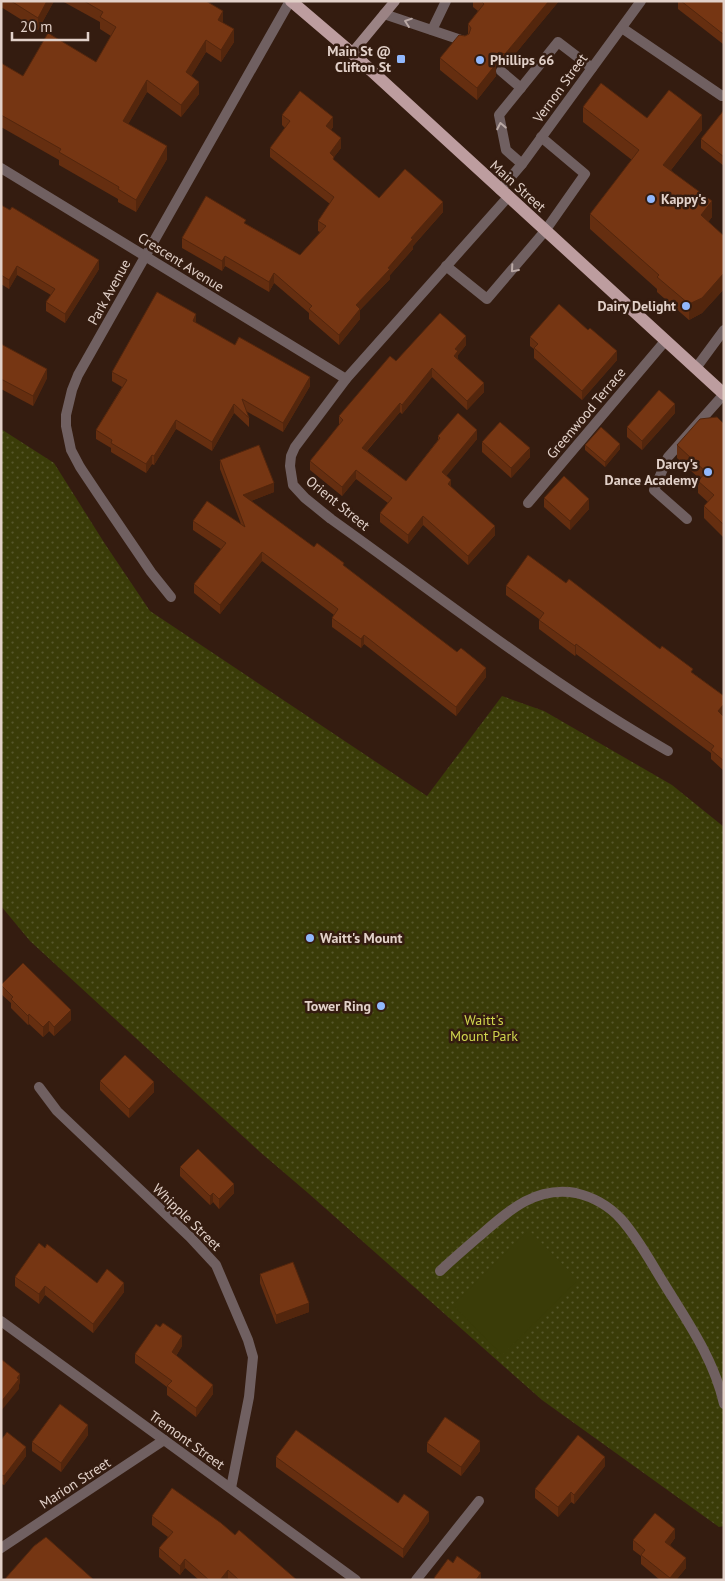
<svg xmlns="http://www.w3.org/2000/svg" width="725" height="1581" font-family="'PT Sans',sans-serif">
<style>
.green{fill:url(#green-dots)}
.pitch{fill:#3a3c08}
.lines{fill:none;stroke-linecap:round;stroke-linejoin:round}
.lane{stroke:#706061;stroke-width:10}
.street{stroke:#706061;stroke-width:10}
.secondary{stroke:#9b8384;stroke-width:10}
.primary{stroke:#bd9d9f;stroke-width:12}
.wall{fill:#652e10}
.shaded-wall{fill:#53260d}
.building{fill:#763613;stroke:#53260d}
.oneway{stroke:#baa9a5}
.poi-dot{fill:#91b8fd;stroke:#341c10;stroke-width:2}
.labels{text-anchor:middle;stroke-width:5;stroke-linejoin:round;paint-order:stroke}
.poi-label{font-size:14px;font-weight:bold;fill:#e2d1c9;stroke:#341c10;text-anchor:end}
.street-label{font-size:14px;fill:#e2d1c9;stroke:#341c10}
.park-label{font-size:14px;fill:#d0d64e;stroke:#341c10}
</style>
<defs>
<pattern id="green-dots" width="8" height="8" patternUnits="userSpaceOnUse" patternTransform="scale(1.25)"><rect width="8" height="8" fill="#3a3c08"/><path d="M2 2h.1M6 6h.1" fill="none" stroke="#56572b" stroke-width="1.8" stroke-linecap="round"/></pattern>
</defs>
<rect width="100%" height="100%" fill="#341c10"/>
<polygon class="green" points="1,429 54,463 105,544 150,611 427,796 502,696 544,711 672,785 724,827 724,1526 719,1527 542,1400 308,1193 260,1152 30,941 1,906"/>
<polygon class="pitch" points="529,1230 578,1280 502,1355 453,1305"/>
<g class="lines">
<g class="lane">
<polyline points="384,14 464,41"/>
<polyline points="622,28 722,96"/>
<polyline points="432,30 446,1"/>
<polyline points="501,71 521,88"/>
<polyline points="522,164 506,150 499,115 558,42 592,68"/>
<polyline points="446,266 487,299 545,231 585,174 541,137"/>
<polyline points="687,519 654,490 668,457 724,394"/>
<path d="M440,1271c14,-13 28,-25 43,-38 27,-24 54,-47 93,-40 17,4 33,13 45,26 17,19 29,42 42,63 24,39 51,77 61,122"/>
</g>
<g class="street">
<polyline points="1,168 346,379"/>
<polyline points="500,190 522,164 641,1"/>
<path d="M508,197l-162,182 -51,68 -4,9 -1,10 3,19 12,13 26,21c111,79 218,164 337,232"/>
<polyline points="696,368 724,330"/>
<polyline points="528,503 666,340"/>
<polyline points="171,597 151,572 98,494 80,467 71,450 66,426 66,415 72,390 78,375 290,1"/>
<polyline points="39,1087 57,1111 78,1131 190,1237 216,1265 248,1340 253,1357 249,1397 231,1488"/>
<polyline points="1,1321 356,1580"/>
<polyline points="1,1548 164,1440"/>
<polyline points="416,1580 479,1501"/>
</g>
<polyline class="secondary" points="352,53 395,1"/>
<polyline class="primary" points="291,1 352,53 724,394"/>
</g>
<g class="wall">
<polygon points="1,1 54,1 38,30 1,7"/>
<polygon points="62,1 206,1 223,23 234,42 221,62 206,52 191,76 199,94 181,117 147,92 128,124 167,159 136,212 118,202 118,199 59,165 59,160 1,127 1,63 23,76 96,62 111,36 100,29 100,22"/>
<polygon points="473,1 559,1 505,66 499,64 496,66 496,76 477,100 440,70 440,58 465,36 468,34 468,24 478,11 473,7"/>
<polygon points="678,1 724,1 723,44 678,9"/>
<polygon points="583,107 647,118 702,130 671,170 712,217 708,222 724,236 724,289 702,313 689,320 657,292 657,289 590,229 590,214 632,160 583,122"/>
<polygon points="724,110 724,166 701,148 701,139"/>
<polygon points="282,115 333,127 331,130 341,148 334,157 334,160 379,198 443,212 413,246 413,249 390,275 390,279 360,310 360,319 339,345 309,319 309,313 274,283 269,292 225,266 222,271 182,248 182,238 246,224 300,255 320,232 318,231 318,221 330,204 270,157 270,148 285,128 282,125"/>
<polygon points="1,205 99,269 65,323 46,311 46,302 51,295 17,275 9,289 1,284"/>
<polygon points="196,323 235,345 310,386 283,432 246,411 249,418 249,427 234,413 212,451 176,429 154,465 152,464 146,473 111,452 111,448 96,439 96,430 122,387 112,381 112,372"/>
<polygon points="530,337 617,360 582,400 534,358 534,349 530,346"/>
<polygon points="1,344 47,378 33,406 1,389"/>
<polygon points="466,345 458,355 458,359 484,392 467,410 432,377 402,414 400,412 367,451 406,481 438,440 438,436 477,439 446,476 451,487 495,535 468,565 423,525 408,544 380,522 380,513 388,503 356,479 342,496 310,470 310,461 339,425 339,416 396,361"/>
<polygon points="675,413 642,450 627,437 627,427"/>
<polygon points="724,424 724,538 704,518 704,506 708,502 698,493 698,481 700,479 677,458 677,445"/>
<polygon points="482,442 530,457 511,478 482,452"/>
<polygon points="585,445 620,449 605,467 585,450"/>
<polygon points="220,460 274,492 251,501 314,547 344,566 486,677 456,716 364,644 361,648 332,627 332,618 334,615 262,561 220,614 194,593 194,584 221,549 193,530 193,521 241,524 220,469"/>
<polygon points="544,498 589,509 570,530 544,507"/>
<polygon points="566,583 660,649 724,696 724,713 722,715 724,717 724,771 711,759 711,753 576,654 575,656 539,629 539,619 506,595 506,586"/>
<polygon points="1,985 71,1020 54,1036 49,1031 43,1037 29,1024 28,1025 11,1008 11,1003 1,994"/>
<polygon points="100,1081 154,1092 129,1118 100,1090"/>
<polygon points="180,1167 234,1193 219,1209 213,1202 210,1205 180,1176"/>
<polygon points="260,1274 309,1312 276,1324 260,1283"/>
<polygon points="15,1277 97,1283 124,1292 93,1333 45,1295 39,1304 15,1286"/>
<polygon points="182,1346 176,1356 213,1394 196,1417 167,1395 167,1387 135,1363 135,1354"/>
<polygon points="88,1435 61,1472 32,1451 32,1442"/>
<polygon points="1,1440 26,1456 4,1485 2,1484 1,1485"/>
<polygon points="427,1443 480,1451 461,1476 427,1452"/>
<polygon points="276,1457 429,1521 403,1558 276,1467"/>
<polygon points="605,1466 574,1504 571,1502 558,1517 535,1498 535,1489"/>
<polygon points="152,1516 235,1535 297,1580 199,1580 185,1568 180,1575 159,1557 159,1548 168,1537 152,1525"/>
<polygon points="675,1538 670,1545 686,1568 676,1580 660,1580 641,1564 641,1556 633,1550 633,1540"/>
</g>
<g class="shaded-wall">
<polygon points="47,1 54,1 38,30 38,18"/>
<polygon points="549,1 559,1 505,66 505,54"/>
<polygon points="223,11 223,24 218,20"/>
<polygon points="234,29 234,42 221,62 221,50"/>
<polygon points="206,40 206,52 186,85 186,72"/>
<polygon points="499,52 499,64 496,66 496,76 477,100 477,88 494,61 496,55"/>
<polygon points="147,80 147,92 123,133 123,121"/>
<polygon points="199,82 199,94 181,117 181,105"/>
<polygon points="702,115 702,130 663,180 663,165"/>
<polygon points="333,117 333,127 326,136 326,126"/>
<polygon points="341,138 341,148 334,157 334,167 330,153"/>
<polygon points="167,146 167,159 136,212 136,200"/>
<polygon points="712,201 712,217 701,231 701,215"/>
<polygon points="443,202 443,212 413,246 413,249 390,275 390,279 360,310 360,319 339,345 339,335 356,305 388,268 411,238"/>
<polygon points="225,256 225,266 222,271 222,261"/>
<polygon points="99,260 99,269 65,323 65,314"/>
<polygon points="17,266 17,275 9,289 9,280"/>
<polygon points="274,273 274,283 269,292 269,282"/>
<polygon points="724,273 724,289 702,313 689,320 689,304"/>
<polygon points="196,314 196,323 193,321"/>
<polygon points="466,336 466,345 458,355 458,360 454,364 455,349"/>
<polygon points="617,351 617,360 582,400 582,391"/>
<polygon points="432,368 432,377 402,414 402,405"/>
<polygon points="47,369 47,378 33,406 33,396"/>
<polygon points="310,377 310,386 283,432 283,423"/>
<polygon points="484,383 484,392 467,410 467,401"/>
<polygon points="400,403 400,412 362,456 362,448"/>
<polygon points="234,404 234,413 212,451 212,442"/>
<polygon points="675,404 675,413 642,450 642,441"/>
<polygon points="176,420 176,429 154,465 154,456"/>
<polygon points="477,430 477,439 442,481 442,472"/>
<polygon points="620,444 620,449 605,467 605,462"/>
<polygon points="530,448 530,457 511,478 511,468"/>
<polygon points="152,455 152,464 146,473 146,464"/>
<polygon points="356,470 356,479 342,496 342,487"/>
<polygon points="451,480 451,489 448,484"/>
<polygon points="274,483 274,492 243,504 243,495"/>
<polygon points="589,499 589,509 570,530 570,521"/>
<polygon points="423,516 423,525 408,544 408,535"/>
<polygon points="495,526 495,535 468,565 468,556"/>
<polygon points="262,552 262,561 220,614 220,605"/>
<polygon points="364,635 364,644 361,648 361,639"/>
<polygon points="576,644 576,654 575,656 575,646"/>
<polygon points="486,668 486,677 456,716 456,707"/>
<polygon points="724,704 724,713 718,721 718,711"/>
<polygon points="71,1010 71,1020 54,1036 54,1027"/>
<polygon points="29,1014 29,1024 28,1025 28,1016"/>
<polygon points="49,1021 49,1031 43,1037 43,1027"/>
<polygon points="154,1082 154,1092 129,1118 129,1109"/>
<polygon points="234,1184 234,1193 219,1209 219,1199"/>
<polygon points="213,1193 213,1202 210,1205 210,1196"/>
<polygon points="124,1283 124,1292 93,1333 93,1324"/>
<polygon points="45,1286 45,1295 39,1304 39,1294"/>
<polygon points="309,1303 309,1312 276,1324 276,1315"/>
<polygon points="182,1336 182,1346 172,1362 172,1352"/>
<polygon points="20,1374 20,1383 19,1385 19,1389 1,1411 1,1402 17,1378"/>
<polygon points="213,1385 213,1394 196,1417 196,1408"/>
<polygon points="88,1425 88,1435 61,1472 61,1463"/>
<polygon points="480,1441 480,1451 461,1476 461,1467"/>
<polygon points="26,1447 26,1456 4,1485 4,1476"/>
<polygon points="605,1457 605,1466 574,1504 574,1495"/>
<polygon points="2,1475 2,1484 1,1485 1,1476"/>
<polygon points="571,1492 571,1502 558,1517 558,1507"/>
<polygon points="429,1512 429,1521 403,1558 403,1549"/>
<polygon points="675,1529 675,1538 665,1551 665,1542"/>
<polygon points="686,1558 686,1568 676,1580 670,1580 670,1578"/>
<polygon points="185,1559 185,1568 180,1575 180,1566"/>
<polygon points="228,1570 228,1580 220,1580"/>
<polygon points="481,1573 481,1580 476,1580"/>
</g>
<g class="building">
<polygon points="11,1 47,1 38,18"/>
<polygon points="84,1 206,1 223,11 218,20 234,29 221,50 206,40 186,72 199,82 181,105 147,80 123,121 167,146 136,200 118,189 119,187 59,152 61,149 1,115 1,63 23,76 48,33 96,62 116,27 100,17 103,12"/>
<polygon points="481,1 549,1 505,54 499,52 496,55 494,61 496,64 477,88 440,58 459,35 465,36 469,34 471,28 468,24 484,4"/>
<polygon points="681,1 724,1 724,33 723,34"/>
<polygon points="601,83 647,118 669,90 702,115 663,165 712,201 701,215 724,236 724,273 702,298 689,304 657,277 659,275 590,214 639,150 583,107"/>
<polygon points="300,91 333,117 326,126 341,138 330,153 334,157 333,159 379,198 405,169 443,202 411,238 413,239 388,268 390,269 356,305 360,309 339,335 309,309 312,306 274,273 269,282 225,256 222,261 182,238 206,196 246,220 244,223 300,255 326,226 318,221 334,197 270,148 290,121 282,115"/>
<polygon points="724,110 724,157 701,139"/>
<polygon points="1,205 10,210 12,207 99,260 65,314 46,302 55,289 17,266 9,280 1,275"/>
<polygon points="157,292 196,314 193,321 235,345 239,337 310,377 283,423 242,399 249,418 234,404 212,442 176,420 154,456 152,455 146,464 111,443 112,440 96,430 127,380 112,372"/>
<polygon points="559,304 588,330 590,328 617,351 582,391 534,348 538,344 530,337"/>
<polygon points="440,313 466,336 455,349 458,351 454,356 484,383 467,401 432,368 402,405 400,403 362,448 406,481 440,438 438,436 458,413 477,430 442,472 451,480 448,484 495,526 468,556 423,516 408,535 380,513 392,498 356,470 342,487 310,461 343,420 339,416 390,356 396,361"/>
<polygon points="1,344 47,369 33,396 1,379"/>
<polygon points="659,390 675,404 642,441 627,427"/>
<polygon points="717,417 724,424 724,525 704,506 714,495 698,481 706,472 677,445 700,419"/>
<polygon points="500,422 530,448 511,468 482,442"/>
<polygon points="601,427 620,444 605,462 585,445"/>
<polygon points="259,445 274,483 243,495 314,547 317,543 344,563 343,565 457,652 461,648 486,668 456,707 364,635 361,639 332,618 338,609 262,552 220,605 194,584 226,543 193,521 207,501 245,527 220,460"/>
<polygon points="564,476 589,499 570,521 544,498"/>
<polygon points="528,555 566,583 569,579 660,649 662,646 693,669 691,672 724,696 724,704 718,711 724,717 724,761 711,750 714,746 576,644 575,646 539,620 544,613 506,586"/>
<polygon points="23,963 71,1010 54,1027 49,1021 43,1027 29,1014 28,1016 11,999 13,997 1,985"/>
<polygon points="125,1055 154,1082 129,1109 100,1081"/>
<polygon points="198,1149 234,1184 219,1199 213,1193 210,1196 180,1167"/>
<polygon points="39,1243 45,1248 47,1244 97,1283 107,1269 124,1283 93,1324 45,1286 39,1294 15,1277"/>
<polygon points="293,1262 309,1303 276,1315 260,1274"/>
<polygon points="163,1323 182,1336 172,1352 213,1385 196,1408 167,1386 172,1381 135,1354 156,1324 160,1327"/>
<polygon points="1,1359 20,1374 17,1378 19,1379 1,1402"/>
<polygon points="60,1404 88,1425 61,1463 32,1442"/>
<polygon points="445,1417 480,1441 461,1467 427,1443"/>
<polygon points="296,1430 398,1503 404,1494 429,1512 403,1549 276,1457"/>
<polygon points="7,1432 26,1447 4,1476 2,1475 1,1476 1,1440"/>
<polygon points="578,1435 605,1457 574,1495 571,1492 558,1507 535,1489"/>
<polygon points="172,1488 221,1523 235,1535 239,1530 297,1580 239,1580 228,1570 220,1580 209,1580 185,1559 180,1566 159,1548 173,1532 152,1516"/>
<polygon points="655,1513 675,1529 665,1542 686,1558 670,1578 641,1555 645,1550 633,1540"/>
<polygon points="46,1537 94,1580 4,1580 34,1546"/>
<polygon points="457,1556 481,1573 476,1580 436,1580 434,1578 448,1559 453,1563"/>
</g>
<defs><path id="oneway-chevron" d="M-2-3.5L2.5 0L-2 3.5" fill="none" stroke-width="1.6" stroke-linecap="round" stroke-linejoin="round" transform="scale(1.25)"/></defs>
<g class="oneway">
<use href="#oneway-chevron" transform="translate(408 22) rotate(-161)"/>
<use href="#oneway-chevron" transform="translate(501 126) rotate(-101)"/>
<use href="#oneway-chevron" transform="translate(514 269) rotate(131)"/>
</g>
<g class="poi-dot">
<rect x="396" y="54" width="10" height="10" rx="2.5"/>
<circle cx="480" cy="60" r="5"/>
<circle cx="651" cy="199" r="5"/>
<circle cx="686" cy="306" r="5"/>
<circle cx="708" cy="472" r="5"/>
<circle cx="310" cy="938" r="5"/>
<circle cx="381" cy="1006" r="5"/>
</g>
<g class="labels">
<g class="poi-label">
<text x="391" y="56">Main St @<tspan x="391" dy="16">Clifton St</tspan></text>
<text x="490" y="65" text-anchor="start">Phillips 66</text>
<text x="661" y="204" text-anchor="start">Kappy's</text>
<text x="676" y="311">Dairy Delight</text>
<text x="698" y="469">Darcy's<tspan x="698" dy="16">Dance Academy</tspan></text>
<text x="320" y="943" text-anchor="start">Waitt's Mount</text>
<text x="371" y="1011">Tower Ring</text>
</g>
<g class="street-label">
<text transform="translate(560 88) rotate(-54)" y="5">Vernon Street</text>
<text transform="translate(518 186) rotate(42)" y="5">Main Street</text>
<text transform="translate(181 262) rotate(32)" y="5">Crescent Avenue</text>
<text transform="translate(109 292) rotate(-61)" y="5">Park Avenue</text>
<text transform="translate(586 413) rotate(-50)" y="5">Greenwood Terrace</text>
<text transform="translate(338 503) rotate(39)" y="5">Orient Street</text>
<text transform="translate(187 1217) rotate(44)" y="5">Whipple Street</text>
<text transform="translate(187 1440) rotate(36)" y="5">Tremont Street</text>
<text transform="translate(75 1483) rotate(-33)" y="5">Marion Street</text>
</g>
<g class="park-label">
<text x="484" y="1025">Waitt's<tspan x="484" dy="16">Mount Park</tspan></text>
</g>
</g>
<rect width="725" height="1581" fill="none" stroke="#e2d1c9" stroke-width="5"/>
<path d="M12 32v8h76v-8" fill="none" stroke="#e2d1c9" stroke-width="2.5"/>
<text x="20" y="32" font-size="15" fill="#e2d1c9" stroke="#341c10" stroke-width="4" paint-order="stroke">20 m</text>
</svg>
